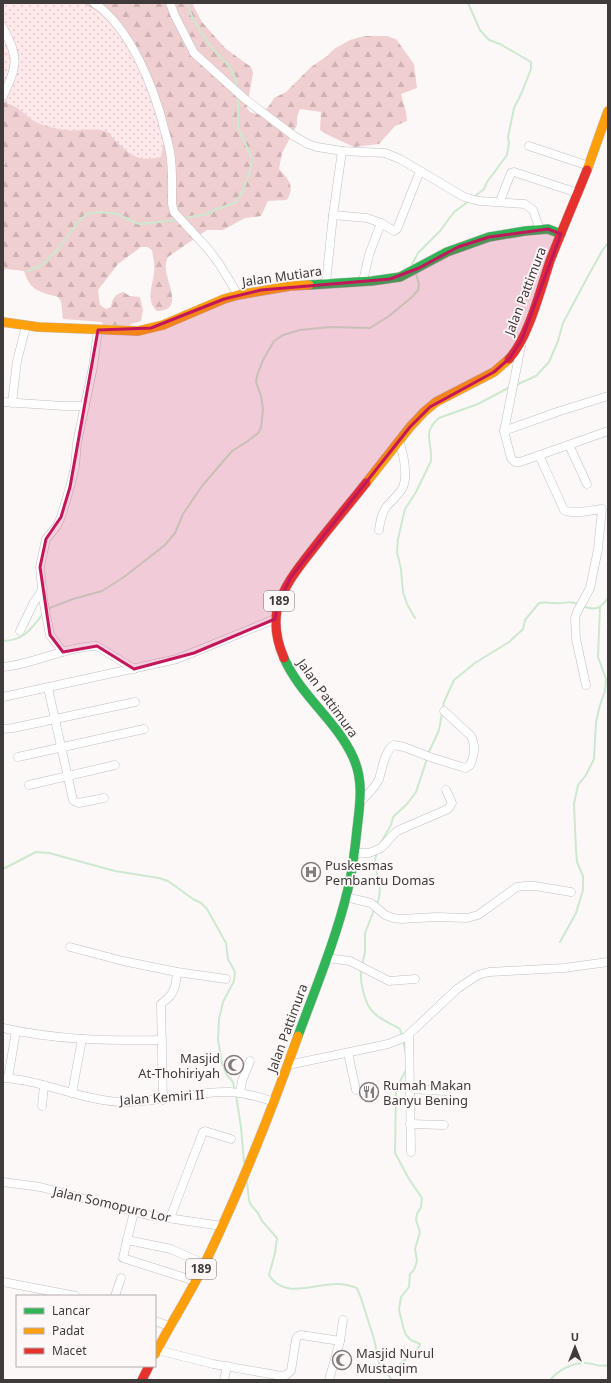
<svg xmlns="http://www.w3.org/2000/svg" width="611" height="1383" font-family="'Noto Sans',sans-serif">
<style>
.grass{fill:url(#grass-dots)}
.forest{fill:url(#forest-firs)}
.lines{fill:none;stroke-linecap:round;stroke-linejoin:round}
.stream{stroke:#cce9cf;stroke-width:2}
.street-casing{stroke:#c2bfbf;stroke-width:9}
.fast-casing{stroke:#c2bfbf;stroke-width:10}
.slow-casing{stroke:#c2bfbf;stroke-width:10}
.jam-casing{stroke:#c2bfbf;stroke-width:10}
.street{stroke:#fffefe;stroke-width:8}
.fast{stroke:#30b455;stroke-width:9}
.slow{stroke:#ff9f0a;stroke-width:9}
.jam{stroke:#e5322d;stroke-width:9}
.marked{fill:#c2185b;fill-opacity:0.2;stroke:#c2185b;stroke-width:3;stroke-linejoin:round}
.labels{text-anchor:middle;stroke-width:3.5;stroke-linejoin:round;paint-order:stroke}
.shield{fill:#fef7f7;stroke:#787373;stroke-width:1}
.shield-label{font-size:12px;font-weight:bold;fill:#3f3b3b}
.street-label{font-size:13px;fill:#3f3b3b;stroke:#fef7f7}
.poi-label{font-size:13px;fill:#3f3b3b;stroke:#fef7f7;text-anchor:start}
</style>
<defs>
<pattern id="grass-dots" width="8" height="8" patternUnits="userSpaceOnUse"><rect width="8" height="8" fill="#fee8e9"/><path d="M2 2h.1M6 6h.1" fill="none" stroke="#dbc8c9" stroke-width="1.8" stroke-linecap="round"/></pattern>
<pattern id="forest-firs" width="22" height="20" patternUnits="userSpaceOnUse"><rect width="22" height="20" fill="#f0cfd0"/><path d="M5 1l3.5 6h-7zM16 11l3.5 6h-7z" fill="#cfb3b4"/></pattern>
</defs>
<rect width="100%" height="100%" fill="#fdf8f8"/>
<path class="grass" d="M3,3h79l22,12 19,22 27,49 14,54 -3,17c-21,4 -28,1 -43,-14 -4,-3 -7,-9 -11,-11 -13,-6 -26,0 -40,-2 -10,-1 -24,-4 -33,-9 -12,-8 -15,-15 -31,-19z"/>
<path class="forest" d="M82,3h110l10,19 23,26 26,19 2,6 -6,35 3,4 10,3 9,-9 5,-8 12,-6 25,-25 16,-11 7,-7 16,-9 14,-4h22l10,3 18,25 3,24 -16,6 5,18 1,9 -12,5 -16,18 -25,3 -26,-12 -8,-5 1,-18 -21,-3 -3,8v8l-15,28 -3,16c10,11 16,17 8,31l-19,1 -7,15 -16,2 -22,12h-16l-39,27c-2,5 -3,8 -2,13 1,14 18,41 -9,41 -12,-10 -4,-26 -3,-39 1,-7 -1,-15 -2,-22l-5,-3h-6l-23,17 -20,26 2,15 6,4 5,-2c1,-8 4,-13 12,-15l7,4 10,1 3,13 -2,11 -11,3 -1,5h-25l-2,-7 -39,-3 -2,-18 -3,-4c-18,-5 -28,-6 -34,-26l-18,-2 -3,2v-102l2,-7h-2v-60c16,4 19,11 31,19 9,5 23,8 33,9 14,2 27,-4 40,2 4,2 7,8 11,11 15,15 22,18 43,14l3,-17 -14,-54 -27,-50 -19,-21z"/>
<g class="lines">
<g class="stream">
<path d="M187,3c3,12 15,31 22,41 13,18 25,19 28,44"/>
<polyline points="468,3 480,30 489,40 500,44 531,62 531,69 522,92 514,108 508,137 509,143 507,155 487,182 484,189 474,197"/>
<polyline points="184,218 207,214 217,209 235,203 242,193 250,171 252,159 238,127 238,96"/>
<polyline points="413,266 412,264 418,253 440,231 454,212 469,201"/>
<polyline points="28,271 40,266 45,262 59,248 78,222 87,214 98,212 117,214 134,222 140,224 177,220"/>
<polyline points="516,385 536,376 549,362 558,341 563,323 587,278 602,251 608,243"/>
<path d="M582,606c13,5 18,3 26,-8"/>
<polyline points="47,609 73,599 102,591 124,577 165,545 175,533 183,514 202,486 232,451 248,441 258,433 261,428 263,409 261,396 256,382 257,376 263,360 274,341 283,335 300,330 330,327 370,328 389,316 412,297 418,290 419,284 416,274"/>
<path d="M415,618l-8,-14 -4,-12 -2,-23 -4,-17 1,-13 7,-30 11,-17 15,-31c2,-18 -10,-28 8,-43l39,-14 32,-17"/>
<path d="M3,641c22,-1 27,-11 40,-27"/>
<path d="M428,754l11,-24 5,-28 10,-22 21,-17 34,-21 14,-13 2,-9 14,-17c6,-1 10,0 16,0 10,1 14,-3 23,1"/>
<polyline points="380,844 391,825 393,817 407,804 416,792 427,759"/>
<polyline points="3,869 36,852 49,853 115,871 159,878 168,881 193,899 201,903 207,909 226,943 228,959 235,972 234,981 223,1002 219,1019 218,1040 222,1063 227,1075 233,1082 235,1091"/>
<path d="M376,906c11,-22 -6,-35 1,-54"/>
<polyline points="560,942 576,913 583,890 583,876 577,862 576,850 574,804 578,785 586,775 594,759 596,722 600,705 605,691 606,679 598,657 600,607"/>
<polyline points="362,965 365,952 365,933 374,910"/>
<path d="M361,969c-1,13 3,35 13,44 7,7 18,11 26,16l2,7"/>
<polyline points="403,1040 406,1054"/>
<polyline points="236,1095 241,1127 244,1162"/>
<path d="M247,1182l2,18 2,5 7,8 4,8 15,17 -2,15 -6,22c15,25 47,8 70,9 6,0 12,2 18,4l4,10 13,41 5,24 13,17"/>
<polyline points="386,1372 398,1366 419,1347 420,1344 411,1340 406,1335 404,1330 399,1310 401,1297 409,1287 410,1274 414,1270 417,1261 415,1249 420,1232 416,1220 417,1214 421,1207 422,1198 409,1179 395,1153 396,1089 406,1070"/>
<path d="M550,1380c9,-10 22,-17 36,-17 9,0 12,5 22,2"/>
</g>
<defs>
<g id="street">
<path d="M94,3c37,25 61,87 71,129 2,6 4,14 5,20 3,17 2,35 2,52l2,8 34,37 12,16 18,30"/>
<polyline points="170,3 175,16 194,53 245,99 294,136 308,144 317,147 342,151"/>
<path d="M3,28c16,30 15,36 0,68"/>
<polyline points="529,146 589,166"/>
<polyline points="500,201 511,173 514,172 578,193"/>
<polyline points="333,215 367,218 381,223"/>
<polyline points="363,281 369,255 381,223 394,231 397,229 420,171"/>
<polyline points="326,283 333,215 342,151 385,153 400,159 464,197 479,201 525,204 533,210 540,230"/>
<polyline points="521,346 504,431 511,458 515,462 520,462 608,431"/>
<polyline points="3,402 64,406 85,406"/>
<polyline points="12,403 17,361 26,326"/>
<polyline points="504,431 557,412 608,396"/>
<polyline points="569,445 587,484"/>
<path d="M539,455l25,55c8,5 29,0 38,-1l-4,40 -8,39 -13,24 -2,6 1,21 10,46"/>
<path d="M379,530c1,-9 3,-17 8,-24 5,-6 13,-12 16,-19 5,-12 0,-34 -4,-47"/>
<polyline points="20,631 34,602 43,589"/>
<polyline points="63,652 50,635 43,599 40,567 46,539 57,526 61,517 70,487 75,467 77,443 93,367 98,330"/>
<path d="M3,667c31,-3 59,-19 90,-21h4l37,23"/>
<polyline points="48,688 73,800 76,802 79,803 104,798"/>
<polyline points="3,697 177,659 275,619"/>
<polyline points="3,729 13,728 135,702"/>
<polyline points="18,757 144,729"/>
<polyline points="29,785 115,765"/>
<path d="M361,801c7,-7 14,-13 18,-22 3,-9 6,-30 15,-34l10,2 26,10 32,10 4,1 4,-3c5,-10 6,-19 1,-29l-27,-25"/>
<polyline points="354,853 369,853 374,851 381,848 397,831 448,809 452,803 446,790"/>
<polyline points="346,897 371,903 385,915 393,918 401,919 436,917 467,918 478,915 517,887 525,886 535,886 571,892"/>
<polyline points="70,947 123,961 177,972 226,979"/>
<polyline points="327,958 350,961 389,981 415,979"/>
<path d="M3,1028c52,12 106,13 159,12"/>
<polyline points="409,1034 411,1152"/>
<polyline points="348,1053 356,1090"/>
<polyline points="288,1065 388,1044 406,1037 457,989 478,975 489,972 564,968 608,962"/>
<path d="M3,1078c40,2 77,22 117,24 37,1 73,-11 110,-10 15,1 30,5 44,10"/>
<polyline points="8,1078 16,1031"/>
<polyline points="410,1089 446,1091"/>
<polyline points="72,1093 82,1039"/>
<polyline points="240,1093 242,1081 250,1061"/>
<path d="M163,1100l-2,-96c2,-2 5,-4 7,-6 8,-7 8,-17 9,-26"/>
<polyline points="42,1106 44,1086"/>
<polyline points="410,1124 444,1125"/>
<polyline points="3,1182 40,1187 147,1215 222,1226"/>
<polyline points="170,1218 203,1132 205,1131 231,1139"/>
<polyline points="127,1240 134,1212"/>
<polyline points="195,1281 123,1258 127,1240 171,1249 204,1264"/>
<polyline points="3,1282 76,1296"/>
<polyline points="115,1296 121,1278"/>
<polyline points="155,1321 169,1326"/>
<polyline points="340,1341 343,1320"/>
<polyline points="157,1350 213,1364 282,1376 286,1375 291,1371 296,1339 298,1336 301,1335 340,1341 329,1380"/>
<polyline points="224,1380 227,1366"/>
</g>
<g id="fast">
<polyline points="309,285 372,281 400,277 447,252 489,237 525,231 548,229 561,234"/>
<path d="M284,658c16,37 52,62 69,99 11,24 7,47 4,72 -2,20 -4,40 -9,60 -12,50 -32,98 -50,147"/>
</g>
<g id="slow">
<polyline points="587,170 608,111"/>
<polyline points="3,322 38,327 138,331 163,325 224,299 238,295 290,286 309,285"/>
<polyline points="366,483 410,427 424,412 436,402 494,372 509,359"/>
<path d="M155,1354c16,-32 36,-61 51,-93 35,-73 65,-149 92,-225"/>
</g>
<g id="jam">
<path d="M509,359c19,-20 32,-71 41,-98 12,-31 25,-61 37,-91"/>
<path d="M284,658c-7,-16 -10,-31 -7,-48 6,-26 27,-49 43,-70 15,-19 31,-38 46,-57"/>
<polyline points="142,1380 149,1366"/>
</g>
</defs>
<use href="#street" class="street-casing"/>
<use href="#fast" class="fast-casing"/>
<use href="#slow" class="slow-casing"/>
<use href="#jam" class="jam-casing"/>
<use href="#street" class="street"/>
<use href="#fast" class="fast"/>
<use href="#slow" class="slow"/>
<use href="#jam" class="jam"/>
</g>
<path class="marked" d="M548,229l13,5 -39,105 -12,19 -16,14 -64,35 -20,20 -119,150 -12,25 -4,17 -81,34 -60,16 -37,-23 -34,6 -13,-17 -10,-68 6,-28 15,-22 9,-30 28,-157 53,-2 73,-29 37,-9 129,-11 29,-11 39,-21 31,-10z"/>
<defs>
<symbol id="hospital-ring" viewBox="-11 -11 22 22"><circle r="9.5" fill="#fef7f7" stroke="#827d7d" stroke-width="1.5"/><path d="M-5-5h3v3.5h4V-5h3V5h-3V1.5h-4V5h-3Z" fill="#827d7d"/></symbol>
<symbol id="mosque-ring" viewBox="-11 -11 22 22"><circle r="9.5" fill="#fef7f7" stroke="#827d7d" stroke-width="1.5"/><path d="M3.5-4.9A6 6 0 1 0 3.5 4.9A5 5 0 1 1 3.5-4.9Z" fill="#827d7d"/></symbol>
<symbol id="restaurant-ring" viewBox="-11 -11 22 22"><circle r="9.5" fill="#fef7f7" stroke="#827d7d" stroke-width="1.5"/><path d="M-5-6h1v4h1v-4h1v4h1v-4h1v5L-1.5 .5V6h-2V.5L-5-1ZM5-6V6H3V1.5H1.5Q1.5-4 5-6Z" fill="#827d7d"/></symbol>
</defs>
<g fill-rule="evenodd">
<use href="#hospital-ring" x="300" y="861" width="22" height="22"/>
<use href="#mosque-ring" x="223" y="1054" width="22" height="22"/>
<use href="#restaurant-ring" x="358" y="1081" width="22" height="22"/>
<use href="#mosque-ring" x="331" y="1349" width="22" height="22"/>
</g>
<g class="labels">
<g class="shield">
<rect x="264" y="591" width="30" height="20" rx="3"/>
<rect x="186" y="1259" width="30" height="20" rx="3"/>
</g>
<g class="shield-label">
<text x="279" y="605">189</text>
<text x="201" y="1273">189</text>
</g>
<g class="street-label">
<text transform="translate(282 276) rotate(-8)" y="5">Jalan Mutiara</text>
<text transform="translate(525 291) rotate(-69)" y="5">Jalan Pattimura</text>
<text transform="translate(328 698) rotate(54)" y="5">Jalan Pattimura</text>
<text transform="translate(287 1028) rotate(-70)" y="5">Jalan Pattimura</text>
<text transform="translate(162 1097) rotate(-4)" y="5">Jalan Kemiri II</text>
<text transform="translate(112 1204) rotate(13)" y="5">Jalan Somopuro Lor</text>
</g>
<g class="poi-label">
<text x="325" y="870">Puskesmas<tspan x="325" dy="15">Pembantu Domas</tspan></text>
<text x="220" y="1063" text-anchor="end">Masjid<tspan x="220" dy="15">At-Thohiriyah</tspan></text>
<text x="383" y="1090">Rumah Makan<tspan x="383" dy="15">Banyu Bening</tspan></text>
<text x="356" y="1358">Masjid Nurul<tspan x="356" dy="15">Mustaqim</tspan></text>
</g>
</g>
<rect width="611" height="1383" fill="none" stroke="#3f3b3b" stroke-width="8"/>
<rect x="16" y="1295" width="140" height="72" fill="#fef7f7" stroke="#b2acac"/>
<rect x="24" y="1308" width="20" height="6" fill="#30b455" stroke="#b2acac"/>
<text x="52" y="1315" font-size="12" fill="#3f3b3b">Lancar</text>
<rect x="24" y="1328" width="20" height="6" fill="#ff9f0a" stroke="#b2acac"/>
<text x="52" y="1335" font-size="12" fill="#3f3b3b">Padat</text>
<rect x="24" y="1348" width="20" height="6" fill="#e5322d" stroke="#b2acac"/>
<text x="52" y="1355" font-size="12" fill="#3f3b3b">Macet</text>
<g transform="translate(575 1347)" stroke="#fef7f7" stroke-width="3" paint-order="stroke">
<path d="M0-3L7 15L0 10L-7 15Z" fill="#3f3b3b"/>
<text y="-6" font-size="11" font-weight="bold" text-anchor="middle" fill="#3f3b3b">U</text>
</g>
</svg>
